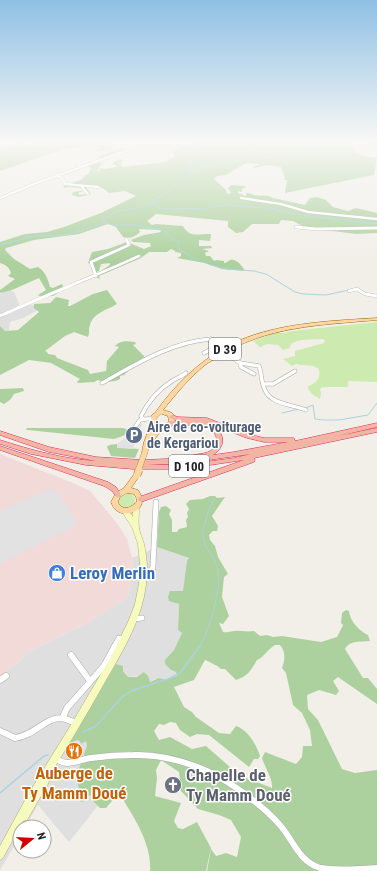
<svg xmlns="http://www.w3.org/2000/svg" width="377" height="871" font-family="'Roboto Condensed',sans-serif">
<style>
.residential{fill:#e0dfdf}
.commercial{fill:#f2dad9}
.grass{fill:#cdebb0}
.forest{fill:#add19e;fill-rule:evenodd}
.parking{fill:#e2e2e2}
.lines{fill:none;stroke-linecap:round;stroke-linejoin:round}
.stream-far1{stroke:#aad3df;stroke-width:1}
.stream{stroke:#aad3df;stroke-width:1.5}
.minor-far4-casing{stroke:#a9a9a9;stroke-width:3}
.minor-far3-casing{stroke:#a9a9a9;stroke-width:3.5}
.minor-far2-casing{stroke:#a9a9a9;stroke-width:4.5}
.minor-far1-casing{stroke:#a9a9a9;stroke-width:6}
.minor-casing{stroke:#a9a9a9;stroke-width:7}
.secondary-casing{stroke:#707d05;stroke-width:0.5}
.primary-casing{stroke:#a06b00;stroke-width:1}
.trunk-casing{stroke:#dc2a67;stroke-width:1}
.minor-far4{stroke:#fff;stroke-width:2.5}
.minor-far3{stroke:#fff;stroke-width:3}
.minor-far2{stroke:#fff;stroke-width:3.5}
.minor-far1{stroke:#fff;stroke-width:5}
.minor{stroke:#fff;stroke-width:6}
.secondary{fill:#f7fabf;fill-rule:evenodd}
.primary{fill:#fcd6a4;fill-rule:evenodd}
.trunk{fill:#f2b4a3;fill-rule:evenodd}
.primary-bridge-far1-casing{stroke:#a06b00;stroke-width:6;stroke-linecap:butt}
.primary-bridge-casing{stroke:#a06b00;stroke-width:8;stroke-linecap:butt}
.primary-bridge-far1{stroke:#fcd6a4;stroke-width:5.5}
.primary-bridge{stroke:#fcd6a4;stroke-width:7}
.labels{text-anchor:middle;stroke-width:3;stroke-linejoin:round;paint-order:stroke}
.shield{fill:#fff;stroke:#646464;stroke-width:1}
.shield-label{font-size:13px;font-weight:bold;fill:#222}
.service-label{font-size:14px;font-weight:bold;fill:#4e5e75;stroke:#fff;text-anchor:start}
.near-shop-label{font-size:17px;font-weight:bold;fill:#366cbe;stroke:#fff;text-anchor:start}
.near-food-label{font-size:17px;font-weight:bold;fill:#c56008;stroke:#fff}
.near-worship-label{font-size:17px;font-weight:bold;fill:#5b616d;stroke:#fff;text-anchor:start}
</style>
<rect width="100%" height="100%" fill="#f2efe9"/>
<g class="residential">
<polygon points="7,289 14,292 20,306 26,303 42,308 23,318 10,322 9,330 0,333 0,294"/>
<polygon points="157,547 189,558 183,592 177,591 176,602 179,604 178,630 182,633 174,650 165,660 165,664 171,670 176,672 177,676 165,681 154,679 150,682 140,676 128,677 119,665 116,664 89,712 103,753 82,756 83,765 116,783 69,842 38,805 25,827 20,827 20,836 0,870 0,676 20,661 26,653 89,622 128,597 133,574 132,558"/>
</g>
<polygon class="commercial" points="0,454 73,483 90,491 117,523 127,539 132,558 133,574 128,597 89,622 26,653 20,661 0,676"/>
<g class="grass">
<path d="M377,322v60l-29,-1v6h-26l-2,2 1,5 -1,5 -8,-5 -5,-7c9,-4 14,-7 12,-18 -8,-6 -15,-2 -23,-5l-4,2 -9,-7 12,-3v-5l29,-8 1,-3 -3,-1c-10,1 -22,-1 -31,5l-1,4 -7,2 -5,-5 -11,-1 -7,3 -7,-6 22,-8h10l7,-2z"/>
<circle cx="127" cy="501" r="8"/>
</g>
<g class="forest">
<polygon points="15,141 27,143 36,141 119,141 112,144 118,146 112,148 111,150 121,148 124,150 109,159 104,161 97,160 100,158 99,156 109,153 107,151 93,151 100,149 100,148 91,146 64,149 0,171 0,149 16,144"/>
<path d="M190,141h187v6l-12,-2 5,-3 -2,-1 -6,3 -4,-1 -6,5 8,7 17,3 -3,17 -89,18 2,-13h-3l1,-2 -4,-11 -13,-2 -14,3 -1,-1 7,-3 -14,-1 -20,12 -9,1 -3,3 12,11 1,4 4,-1 -3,-5 3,-3 14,1 1,1 -4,2v3l-4,-1v2l8,3v-3h4c6,5 16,0 23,5l32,7 5,-7 7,-1 9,3 7,7 15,4 8,-3 21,5v20l-21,1 -23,-3 -23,-1 -17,-9 -12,-1 -2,4h-27l-9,8 -7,1 -8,-6v-6l-72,-7 -9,7 5,4 4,-1 27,2c7,13 17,7 28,8l-1,7 -11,-1v6h12l1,2 -10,1 7,2 -4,2 1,3h4l4,5 2,-1 8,1v2c2,0 4,-2 6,-3 7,-2 12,6 15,11l-23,-2 -17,-6 -28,-5 4,-2v-3l-6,-1v-1l-4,-2 -4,3h-18l-8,6 -42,18 1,3 -9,-4h4l15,-10v-2l-9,1 -2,7 -5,2 -3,-5 1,-4 -4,-1 4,-11 16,-3 19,-7 17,7 7,-3 -1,-3 -17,-1 -2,-2 13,-5 17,-3 -1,-2 -21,-1 1,3c-5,5 -10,7 -17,5l-7,-10 -8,-3 -29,10 -45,6 -28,8 -1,2 9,9 16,10 8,-2c7,4 10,12 12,20l3,1 9,-4 2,5 -11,7 -4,-1 -6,3 -5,-3 8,-5 -7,-12 -27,12 -12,3v-3l15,-11 -7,-3 3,-3c-2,-6 -5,-8 -11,-10v-21l25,-8 22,-2 17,-5 37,-14 35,-17 -11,-5 -16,2c-7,-6 -14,-10 -24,-7l6,8 -12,3 -7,-2 1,-3 8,-1 2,1h-4v3l8,-1 -5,-6 -14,-1 -3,1 -2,-2 20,-7 -1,-1 7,-5 2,-5 -5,-2 14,-4 2,1 -5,8h3l-1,-2 1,-1 6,1 10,-2v-2h-3v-3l7,-3 2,1 -1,5 2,2 42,-5 10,-6 -3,-4z"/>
<path d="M107,290l10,14c-10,6 -24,9 -27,21 -2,4 0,8 -2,12l-14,-5 -9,4 -20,15 2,1 1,2 7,1 2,3 31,12 2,4 16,-3 1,-10 12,-14 -4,-1c6,-6 11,-5 20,-4l1,2 -3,1 11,11v1l-15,10v3l-5,5 -4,1v3c-5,3 -16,4 -22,1l-4,2 -16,1 -1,-1 3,-3 -29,-16 -22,-3 -29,15v-49l5,5 13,-1 21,-18 -5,-4v-4l16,-1 6,-6 13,3 -1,6h2l23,-12z"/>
<polygon points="23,388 24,391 14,394 11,399 4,404 0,402 0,389"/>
<polygon points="27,428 123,428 129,430 123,436 114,439 28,430 26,430"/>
<polygon points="117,444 117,447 139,449 135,458 111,456 107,447 109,445"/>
<path d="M210,496h5l2,2 8,-1 -13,19 6,10 -1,5h-4l-4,4 1,5 5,6 3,11 10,17 -4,3 -2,20 7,19 -6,8 -4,-1 4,9c6,1 10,-2 17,-1 5,0 8,1 14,0l6,5 7,-1 6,2 9,-1 39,6 16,-5 6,-12 -2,-2 1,-10 4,-3 3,1c1,10 10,20 19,24l2,6c-9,1 -20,-1 -25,8l18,29h5l9,11v15l-39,-27 -5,4 6,10 -3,4 -17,-5 -12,5 1,14 10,11 24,49 13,4 22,-3v101h-170l4,-22 5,7 10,-3 11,4 4,-20 -10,-17 -12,-5 -21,-6 -17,-18 -2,-19 -18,-12 -5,10 1,8 -2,18 26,7 -7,18 4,7 5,1 14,-7 14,26 -5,23h-56c2,-28 -17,-55 -31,-78l-13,15h-6l-7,-7 4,-7 -9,2 -4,5 -3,1 -4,-5 2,-9 -2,-7 1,-10 9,-25 -1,-5 -5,3 -1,-3 -3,-1 -7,3 46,-79 7,2v5l5,6h9l7,-5 4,4 2,6 9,-4 6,2 12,-4 -1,-4 -5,-2 -6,-6v-4l9,-10 8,-17 -4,-3 1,-26 -10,-3 -1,-4 2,-6h13l4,-30 2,-3 -32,-11 2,-35 2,-5 5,-1 5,4 -2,4 3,6v12h5l2,-3 8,-2 -1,-7 2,-3 -1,-4 2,-4 -3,-5 4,-4 13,-1zM275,645h5c6,7 5,15 2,23l4,5 7,32 9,8 8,17 2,16h-9l-1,11 -6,7 -31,-12 -3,6c3,10 11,21 10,30l-33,-13 -33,-29 -14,3 -22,-12 -11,3 -5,-9 5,-7 5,1 6,-3 6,1 4,7 10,7 7,-3 12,1 40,32 5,-8h4l2,-3c-4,-12 -12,-26 -24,-30l-6,8 -11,-1 -23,-16 -4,-5 -8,-5 -10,-20 20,-7 11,-20c6,3 12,5 16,9h4l11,11c12,-4 15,-10 21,-20 6,-2 11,-11 18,-15z"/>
</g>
<g class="parking">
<polygon points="140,423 142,424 133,449 117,448 117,444 128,436"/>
<polygon points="56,489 57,494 60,493 77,524 0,564 0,511 47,490"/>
</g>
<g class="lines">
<g class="stream-far1">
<polyline points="310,153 320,149 322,144 326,142"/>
<polyline points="0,164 56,146 80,141"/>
<polyline points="191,171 190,159 200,142"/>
<polyline points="150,204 153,204 158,208 203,209 212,206 231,205 277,209"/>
<polyline points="277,210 300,215 377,224"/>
<polyline points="105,222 103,220 115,212 137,208 152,203 154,199 160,197 192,172 237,157 252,156 271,158 309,153 334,157"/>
<polyline points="0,245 34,236 58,236 74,233 105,223 117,226 130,224 165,231 170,237 179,243 178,248 193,258 211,265 227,269 254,271 266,274 295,292 303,294 326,295 349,290"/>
<polyline points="306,408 313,405 315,419 324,420 339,420 368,415 377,403"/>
<polyline points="282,413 299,409"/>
<path d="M199,647c11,-16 22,-58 19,-77 -2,-13 -14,-21 -15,-33 -1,-12 7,-28 11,-39"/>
</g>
<g class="stream">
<polyline points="83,732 96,726 122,697 131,691 168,679 180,673 200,646"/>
<polyline points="0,793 44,756 48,755"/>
</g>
<defs>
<g id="minor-far4">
<polyline points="57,175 63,179 65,184 98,187"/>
<polyline points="82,187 88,194"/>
<polyline points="0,198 34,184 153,141"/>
<polyline points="241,198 281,204 308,212 377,219"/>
</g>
<g id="minor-far3">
<polyline points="296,227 316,229 377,228"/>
<polyline points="96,276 91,262 129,245 126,239"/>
<polyline points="349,291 357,289 365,294 377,296"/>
<path d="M0,316c46,-21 93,-39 139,-60"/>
</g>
<g id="minor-far2">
<path d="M222,351l18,12 19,3c3,8 2,17 6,24 5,14 29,15 41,20"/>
<polyline points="204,353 219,345"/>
<polyline points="240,363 241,367 254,374"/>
<path d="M102,383c34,-19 69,-41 109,-44l13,11"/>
<polyline points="264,384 273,384 295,371"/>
<path d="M143,419l-2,-3c7,-14 18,-27 31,-35 5,-3 10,-5 14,-8"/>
<polyline points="135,427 140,420 153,418"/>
</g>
<g id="minor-far1">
<polyline points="143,577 151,575 153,566 156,502"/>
<polyline points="134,619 142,618"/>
<polyline points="114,647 119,638"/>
</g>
<g id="minor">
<polyline points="71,655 90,681"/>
<polyline points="0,680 6,676"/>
<polyline points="63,717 67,708 104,666 115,646"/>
<path d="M0,731l15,7c25,-3 35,-32 61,-14"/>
<path d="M56,759c4,2 7,4 11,4 8,0 16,-4 24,-5 14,-2 28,-3 42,-3 25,-1 51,6 74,16 24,11 55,34 72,53 14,15 19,37 41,44 17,3 39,1 57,0"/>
</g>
<path id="secondary" d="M136,506l2,1 1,2c0,6 -1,13 0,18 0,5 4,12 5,17 3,13 4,27 2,40 -4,38 -27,73 -45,105 -17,30 -35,60 -53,89l1,3 -1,3 -21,36 -4,1 -20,37 -3,2v-14l29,-53 40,-65 42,-71 17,-35 7,-18 4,-20 1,-20 -2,-20 -6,-17 -10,-15 1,-2c5,-1 7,3 10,7v-8l1,-2z"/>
<g id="primary">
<path d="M377,318v2c-55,5 -112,6 -159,37 -5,3 -9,5 -13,8 -17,14 -28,28 -42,45l7,2 3,2 2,7 -4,6 -6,1 -7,7 -9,11 -2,8h-4l-1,-2 2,-10 7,-19 -1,-1 2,-7 3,-2c19,-27 42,-50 71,-66 43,-24 103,-26 151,-29zM162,414l6,2 1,5 -2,2 -5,1 -6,-3 1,-4zM156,426l2,1 -4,4z"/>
<path d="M137,472l2,1 1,2 -9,13 7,2c14,20 -12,29 -22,20 -2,-2 -4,-5 -5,-8l5,-9 8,-5 11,-15zM127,493l7,1 2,3 1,4c-3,4 -9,9 -15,6 -1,0 -4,-4 -4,-5l2,-5z"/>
</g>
<g id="trunk">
<path d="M172,415l6,2 29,1 41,16 16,4h30l1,3 82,-18v4l-39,9 39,-8v4l-123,26 1,2 -1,2 -113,40 -2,-1 -1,-2 1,-2 105,-37 -61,9h-50l-47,-4 -55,-11 -31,-10v-4c31,10 63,19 96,21l-47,-9 -49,-17v-4l49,16 47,10 47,3 45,-2c7,-6 19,-2 26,-10 3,-4 3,-8 2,-12 -7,-17 -34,-9 -47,-11l-1,-2 1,-2h8l-7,-3 -1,-1 1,-1zM211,424l36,14 17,4h24l-54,10 -21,3c14,-9 12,-23 -2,-31zM251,454l-17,4 -51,7h-36l41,-2z"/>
<path d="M0,446l108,36 8,5 5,8 -1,2c-5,1 -5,-3 -8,-6 -3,-2 -6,-4 -8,-5l-104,-36z"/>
</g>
</defs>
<use href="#minor-far4" class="minor-far4-casing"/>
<use href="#minor-far3" class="minor-far3-casing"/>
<use href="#minor-far2" class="minor-far2-casing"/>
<use href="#minor-far1" class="minor-far1-casing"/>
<use href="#minor" class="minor-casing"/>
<use href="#secondary" class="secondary-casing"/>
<use href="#primary" class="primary-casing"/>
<use href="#trunk" class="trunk-casing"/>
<use href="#minor-far4" class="minor-far4"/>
<use href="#minor-far3" class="minor-far3"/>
<use href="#minor-far2" class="minor-far2"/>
<use href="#minor-far1" class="minor-far1"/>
<use href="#minor" class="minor"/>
<use href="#secondary" class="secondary"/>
<use href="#primary" class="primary"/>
<use href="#trunk" class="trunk"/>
<defs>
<polyline id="primary-bridge-far1" points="138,471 145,452"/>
<polyline id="primary-bridge" points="137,475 139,470"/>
</defs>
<use href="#primary-bridge-far1" class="primary-bridge-far1-casing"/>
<use href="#primary-bridge" class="primary-bridge-casing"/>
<use href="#primary-bridge-far1" class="primary-bridge-far1"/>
<use href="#primary-bridge" class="primary-bridge"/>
</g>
<linearGradient id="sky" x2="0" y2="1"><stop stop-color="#8fc0e4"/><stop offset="0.54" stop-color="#f9f8f5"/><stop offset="1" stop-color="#f9f8f5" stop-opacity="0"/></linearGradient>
<rect width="377" height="263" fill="url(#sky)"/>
<defs>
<symbol id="parking-disc" viewBox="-11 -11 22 22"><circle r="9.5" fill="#5c6f8a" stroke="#fff"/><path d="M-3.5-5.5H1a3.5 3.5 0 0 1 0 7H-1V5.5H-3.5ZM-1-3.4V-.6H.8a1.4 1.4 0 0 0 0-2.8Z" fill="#fff"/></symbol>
<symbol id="shop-disc" viewBox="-11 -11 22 22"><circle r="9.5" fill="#3f7fe0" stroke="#fff"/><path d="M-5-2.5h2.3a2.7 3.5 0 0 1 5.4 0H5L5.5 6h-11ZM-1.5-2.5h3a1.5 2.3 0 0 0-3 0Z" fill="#fff"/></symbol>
<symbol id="restaurant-disc" viewBox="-11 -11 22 22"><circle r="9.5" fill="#e8710a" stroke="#fff"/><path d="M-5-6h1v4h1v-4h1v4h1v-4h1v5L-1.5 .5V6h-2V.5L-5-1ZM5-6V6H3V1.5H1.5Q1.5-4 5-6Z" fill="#fff"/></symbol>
<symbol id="church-disc" viewBox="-11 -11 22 22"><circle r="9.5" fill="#6b7280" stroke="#fff"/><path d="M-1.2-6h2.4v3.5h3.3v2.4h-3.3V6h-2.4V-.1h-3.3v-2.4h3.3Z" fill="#fff"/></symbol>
</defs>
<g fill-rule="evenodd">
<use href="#parking-disc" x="124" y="425" width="20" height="20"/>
<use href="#shop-disc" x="47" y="563" width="20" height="20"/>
<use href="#restaurant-disc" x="64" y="741" width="20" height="20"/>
<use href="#church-disc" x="163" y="775" width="20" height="20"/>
</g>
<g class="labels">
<g class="shield">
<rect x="209" y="338" width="32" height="22" rx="3"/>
<rect x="169" y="455" width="40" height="22" rx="3"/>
</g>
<g class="shield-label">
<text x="225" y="354">D 39</text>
<text x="189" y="471">D 100</text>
</g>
<g class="service-label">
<text x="147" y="432">Aire de co-voiturage<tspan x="147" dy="16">de Kergariou</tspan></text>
</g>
<g class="near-shop-label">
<text x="70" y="579">Leroy Merlin</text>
</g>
<g class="near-food-label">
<text x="74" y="779">Auberge de<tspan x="74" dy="20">Ty Mamm Doué</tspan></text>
</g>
<g class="near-worship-label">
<text x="186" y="781">Chapelle de<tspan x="186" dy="20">Ty Mamm Doué</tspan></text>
</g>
</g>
<g transform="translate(32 839) rotate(72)"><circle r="19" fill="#ffffff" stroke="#a7a7a7"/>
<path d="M0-3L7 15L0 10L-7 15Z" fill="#d40000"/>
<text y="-6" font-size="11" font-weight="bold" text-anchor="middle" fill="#222222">N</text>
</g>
</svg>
